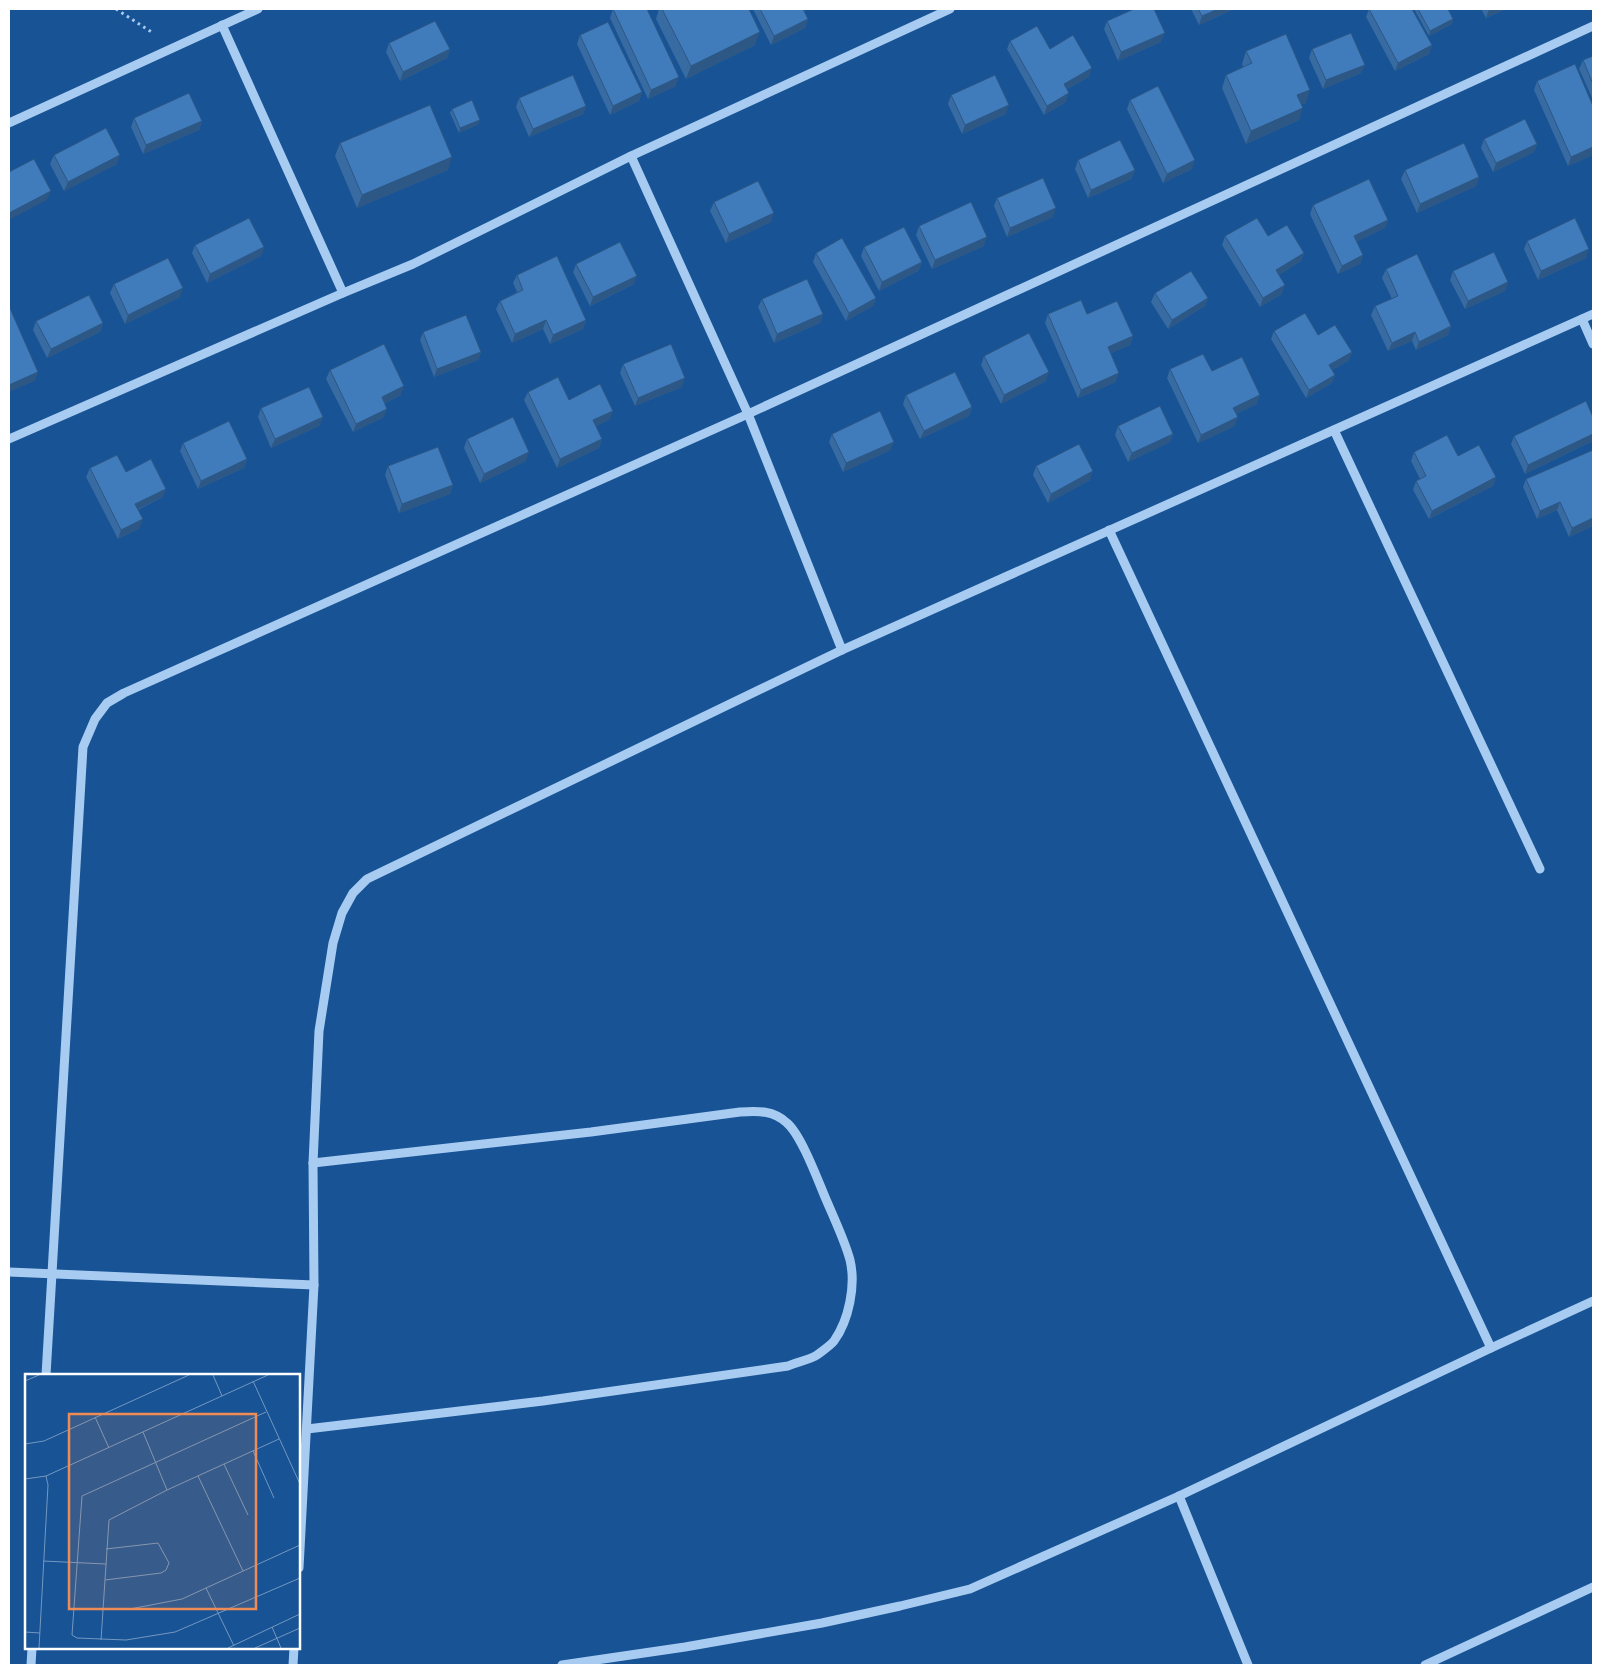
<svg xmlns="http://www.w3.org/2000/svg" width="1602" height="1674" font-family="Commissioner,sans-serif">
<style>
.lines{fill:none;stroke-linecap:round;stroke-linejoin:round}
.path{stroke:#a8ccf1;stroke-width:3;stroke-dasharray:2.5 4;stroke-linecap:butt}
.minor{stroke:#a8ccf1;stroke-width:9}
.wall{fill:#376ba2}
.shaded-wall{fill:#2d5784}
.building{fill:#407cbc;stroke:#2d5784}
.inset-road{fill:none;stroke:#7498bf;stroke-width:1}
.view{fill:#ef8b55;fill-opacity:0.15;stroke:#ef8b55;stroke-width:2.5}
.inset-edge{fill:none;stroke:#fff;stroke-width:2.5}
</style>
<rect width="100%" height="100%" fill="#175395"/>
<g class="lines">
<polyline class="path" points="116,9 153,33"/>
<g class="minor">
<polyline points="222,25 343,293"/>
<polyline points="9,123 258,9"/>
<polyline points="631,156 748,414 842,650 1593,314"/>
<polyline points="1582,319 1593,344"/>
<polyline points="1334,430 1540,869"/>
<polyline points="9,439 343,293 413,264 631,156 950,9"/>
<polyline points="1109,530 1491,1348"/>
<polyline points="9,1272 314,1285"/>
<polyline points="46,1375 83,747 95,719 107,703 124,693 748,414 1593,26"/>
<path d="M307,1429l236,-28 245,-35c9,-4 21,-6 29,-11 5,-4 13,-9 17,-14 15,-21 22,-56 16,-81 -5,-19 -17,-44 -25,-63 -8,-19 -24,-62 -38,-74 -14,-13 -29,-12 -47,-11l-149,20 -278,31"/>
<polyline points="1179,1496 1248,1665"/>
<polyline points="299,1568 314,1285 313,1163 319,1031 333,943 342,913 353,893 367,879 842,650"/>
<polyline points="31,1665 32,1648"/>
<polyline points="293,1665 294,1648"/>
<polyline points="562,1665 685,1647 822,1623 900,1606 970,1589 1179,1496 1491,1348 1593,1301"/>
<polyline points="1425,1665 1593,1587"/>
</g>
</g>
<g class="wall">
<polygon points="613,9 676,86 648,99 610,18"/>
<polygon points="659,9 749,9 755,45 686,79 656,19"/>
<polygon points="753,9 808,9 804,11 808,19 805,28 771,45"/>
<polygon points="1191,9 1234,9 1199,25"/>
<polygon points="1369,9 1432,45 1429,54 1395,71 1366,17"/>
<polygon points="1414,9 1448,9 1453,19 1452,24 1429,36"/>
<polygon points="1481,9 1506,9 1486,18"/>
<polygon points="1107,21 1161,42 1118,61 1104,29"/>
<polygon points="580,35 642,92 639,101 610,115 577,44"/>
<polygon points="1010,41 1050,49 1089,77 1067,89 1066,102 1044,115 1007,49"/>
<polygon points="389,43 450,49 447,58 400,81 386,52"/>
<polygon points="1312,49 1361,73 1323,89 1309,58"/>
<polygon points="1246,51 1306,103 1302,104 1299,120 1246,144 1222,88 1226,75 1243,67 1242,64"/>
<polygon points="1593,56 1593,100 1579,69 1583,60"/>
<polygon points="1537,81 1593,106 1593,155 1568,166 1534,90"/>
<polygon points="951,95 1006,114 962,134 948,104"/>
<polygon points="519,98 586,106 583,114 529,137 516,107"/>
<polygon points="1130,100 1192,169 1163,183 1127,109"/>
<polygon points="452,109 479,124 459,133 450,113"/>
<polygon points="134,118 202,121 199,130 143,154 131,127"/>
<polygon points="1484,139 1537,144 1534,152 1493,172 1481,148"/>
<polygon points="340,143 448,170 357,208 335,156"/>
<polygon points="54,155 117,164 64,191 50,164"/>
<polygon points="1078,160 1135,170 1131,179 1088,198 1075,169"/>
<polygon points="1405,170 1479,177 1476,186 1417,213 1401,179"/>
<polygon points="997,198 1053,217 1007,237 994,206"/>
<polygon points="714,202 771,222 726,243 710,211"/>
<polygon points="1313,205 1388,220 1385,228 1356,242 1363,255 1360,264 1338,274 1310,214"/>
<polygon points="919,226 984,246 932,269 916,235"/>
<polygon points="1225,236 1268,236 1304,253 1301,261 1279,275 1282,294 1260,307 1222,245"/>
<polygon points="1527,241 1586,258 1538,280 1524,249"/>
<polygon points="195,245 264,247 261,256 207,283 192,253"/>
<polygon points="864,247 922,262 918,271 879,291 861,256"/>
<polygon points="816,253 876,298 873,306 846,321 813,262"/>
<polygon points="576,264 634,284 590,306 573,272"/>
<polygon points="1386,269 1451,326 1448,335 1416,350 1412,341 1388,351 1371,315 1375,306 1392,299 1382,278"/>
<polygon points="1453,271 1508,282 1505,291 1465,309 1450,280"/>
<polygon points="517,275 586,320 583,329 550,344 543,329 512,343 496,309 500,301 517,292 513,283"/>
<polygon points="114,284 180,297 125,324 110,293"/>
<polygon points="1155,293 1208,298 1205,306 1168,329 1151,302"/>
<polygon points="762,299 823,314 820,323 774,343 758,307"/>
<polygon points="1048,314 1087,314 1133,336 1130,345 1111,353 1116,382 1078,398 1045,323"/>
<polygon points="36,321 103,323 100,332 47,358 33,330"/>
<polygon points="1274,331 1318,335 1352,352 1348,361 1332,370 1335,375 1332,383 1306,398 1271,339"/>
<polygon points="423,332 481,352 478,360 434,377 420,340"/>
<polygon points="984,356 1046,381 1001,404 981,365"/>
<polygon points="623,364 682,387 635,406 620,373"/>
<polygon points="1170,369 1212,371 1257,404 1236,414 1235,426 1198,443 1167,378"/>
<polygon points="330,370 401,395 385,403 384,417 353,432 326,379"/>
<polygon points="528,392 569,400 610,419 596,426 602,439 599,448 557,468 524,400"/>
<polygon points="906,395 972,407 969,416 920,439 903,404"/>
<polygon points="261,408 323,417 319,426 271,448 258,417"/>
<polygon points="1593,417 1593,441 1525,474 1511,444 1514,436"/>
<polygon points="1118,426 1173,434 1170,442 1128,462 1115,435"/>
<polygon points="832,434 891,450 843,472 829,442"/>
<polygon points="467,439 526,461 480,483 464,448"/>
<polygon points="183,443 247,459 244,468 198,489 180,451"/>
<polygon points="1593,450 1593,526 1569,537 1557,510 1537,519 1523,487 1526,479"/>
<polygon points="1414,452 1458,456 1496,477 1493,486 1429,519 1413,490 1416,481 1420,479 1411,461"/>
<polygon points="388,466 453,485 450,494 399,513 385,475"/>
<polygon points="1036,466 1090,480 1048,503 1033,475"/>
<polygon points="90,468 126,472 163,497 138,510 140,528 118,539 86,477"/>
</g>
<g class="shaded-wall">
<polygon points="1218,9 1234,9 1199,25 1202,16"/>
<polygon points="1489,9 1506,9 1486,18"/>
<polygon points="808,19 805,28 771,45 774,36"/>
<polygon points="1453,19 1452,24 1429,36 1430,31"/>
<polygon points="760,32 755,45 686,79 691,66"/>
<polygon points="1165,33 1161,42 1118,61 1121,52"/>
<polygon points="1432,45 1429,54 1395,71 1398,63"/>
<polygon points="450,49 447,58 400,81 403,72"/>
<polygon points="1365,65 1361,73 1323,89 1326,80"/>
<polygon points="1092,68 1089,77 1061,92 1064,84"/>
<polygon points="679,77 676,86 648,99 651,90"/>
<polygon points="1310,90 1306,103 1293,108 1297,95"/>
<polygon points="642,92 639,101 610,115 613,106"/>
<polygon points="1069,93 1066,102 1044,115 1047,106"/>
<polygon points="1009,105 1006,114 962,134 965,125"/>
<polygon points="586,106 583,114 529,137 533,129"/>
<polygon points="1303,108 1299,120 1246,144 1251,131"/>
<polygon points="480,120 479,124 459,133 460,128"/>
<polygon points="202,121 199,130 143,154 146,145"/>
<polygon points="1537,144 1534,152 1493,172 1496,163"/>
<polygon points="1593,147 1593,155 1568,166 1571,157"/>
<polygon points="120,155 117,164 64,191 68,182"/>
<polygon points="452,157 448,170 357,208 362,195"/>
<polygon points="1195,160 1192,169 1163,183 1167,174"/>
<polygon points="1135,170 1131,179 1088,198 1091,190"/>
<polygon points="1479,177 1476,186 1417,213 1420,204"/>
<polygon points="51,191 47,200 9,220 9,213"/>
<polygon points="1056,208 1053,217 1007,237 1010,228"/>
<polygon points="774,213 771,222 726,243 729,234"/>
<polygon points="1388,220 1385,228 1350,245 1354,236"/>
<polygon points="987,237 984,246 932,269 935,260"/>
<polygon points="264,247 261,256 207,283 210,274"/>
<polygon points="1589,249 1586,258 1538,280 1541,271"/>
<polygon points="1304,253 1301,261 1273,279 1276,270"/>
<polygon points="1363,255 1360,264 1338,274 1342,266"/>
<polygon points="922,262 918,271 879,291 882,282"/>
<polygon points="637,276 634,284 590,306 593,297"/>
<polygon points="1508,282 1505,291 1465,309 1468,301"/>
<polygon points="1285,285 1282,294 1260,307 1263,298"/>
<polygon points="183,288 180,297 125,324 128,315"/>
<polygon points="876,298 873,306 846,321 849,313"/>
<polygon points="1208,298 1205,306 1168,329 1172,320"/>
<polygon points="823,314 820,323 774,343 777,334"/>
<polygon points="546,320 543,329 512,343 515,334"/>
<polygon points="586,320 583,329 550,344 553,335"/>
<polygon points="103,323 100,332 47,358 51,349"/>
<polygon points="1451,326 1448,335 1416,350 1419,342"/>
<polygon points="1415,332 1412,341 1388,351 1392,343"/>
<polygon points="1133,336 1130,345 1105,356 1108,347"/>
<polygon points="481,352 478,360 434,377 437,369"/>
<polygon points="1352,352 1348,361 1326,373 1329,365"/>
<polygon points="38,372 35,381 9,392 9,385"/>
<polygon points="1049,372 1046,381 1001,404 1004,395"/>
<polygon points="1119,373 1116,382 1078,398 1081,390"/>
<polygon points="1335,375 1332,383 1306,398 1309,390"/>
<polygon points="685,378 682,387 635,406 638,398"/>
<polygon points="404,386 401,395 379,406 382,397"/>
<polygon points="1260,395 1257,404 1230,417 1233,408"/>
<polygon points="972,407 969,416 920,439 924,431"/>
<polygon points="387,409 384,417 353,432 356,424"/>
<polygon points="613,411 610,419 590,429 593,420"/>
<polygon points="323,417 319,426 271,448 275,439"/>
<polygon points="1238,417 1235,426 1198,443 1201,435"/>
<polygon points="1173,434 1170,442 1128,462 1132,453"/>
<polygon points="1593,434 1593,441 1525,474 1528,465"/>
<polygon points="602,439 599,448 557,468 560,459"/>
<polygon points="894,442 891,450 843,472 846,463"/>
<polygon points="529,452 526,461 480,483 484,474"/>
<polygon points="247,459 244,468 198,489 201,481"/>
<polygon points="1093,471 1090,480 1048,503 1051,494"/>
<polygon points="1496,477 1493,486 1429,519 1432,511"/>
<polygon points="453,485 450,494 399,513 402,504"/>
<polygon points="166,489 163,497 132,512 135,504"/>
<polygon points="1560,502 1557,510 1537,519 1540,511"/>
<polygon points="1593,518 1593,526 1569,537 1572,528"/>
<polygon points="143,519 140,528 118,539 121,530"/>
</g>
<g class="building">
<polygon points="613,9 647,9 679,77 651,90"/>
<polygon points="662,9 749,9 760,32 691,66"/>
<polygon points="760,9 803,9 808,19 774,36"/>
<polygon points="1134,9 1154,9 1165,33 1121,52 1107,21"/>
<polygon points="1198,9 1218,9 1202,16"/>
<polygon points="1369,9 1412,9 1432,45 1398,63"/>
<polygon points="1418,9 1448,9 1453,19 1430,31"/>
<polygon points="435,21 450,49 403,72 389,43"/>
<polygon points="608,22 642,92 613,106 580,35"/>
<polygon points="1037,26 1050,49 1073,35 1092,68 1064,84 1069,93 1047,106 1010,41"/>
<polygon points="1351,33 1365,65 1326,80 1312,49"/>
<polygon points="1286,34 1310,90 1297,95 1303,108 1251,131 1226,75 1252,63 1246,51"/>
<polygon points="1593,56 1593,84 1583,60"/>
<polygon points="1575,64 1593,106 1593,147 1571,157 1537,81"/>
<polygon points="573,75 586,106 533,129 519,98"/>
<polygon points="995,75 1009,105 965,125 951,95"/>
<polygon points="1158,86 1195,160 1167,174 1130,100"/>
<polygon points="189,93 202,121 146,145 134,118"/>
<polygon points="472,100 480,120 460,128 452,109"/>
<polygon points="430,105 452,157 362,195 340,143"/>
<polygon points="1525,119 1537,144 1496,163 1484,139"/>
<polygon points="106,128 120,155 68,182 54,155"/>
<polygon points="1120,140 1135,170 1091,190 1078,160"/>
<polygon points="1464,143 1479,177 1420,204 1405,170"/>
<polygon points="34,159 51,191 9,213 9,172"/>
<polygon points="1043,178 1056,208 1010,228 997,198"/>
<polygon points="1369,179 1388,220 1354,236 1363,255 1342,266 1313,205"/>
<polygon points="758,181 774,213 729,234 714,202"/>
<polygon points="971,202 987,237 935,260 919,226"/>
<polygon points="249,218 264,247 210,274 195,245"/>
<polygon points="1257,218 1268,236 1287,225 1304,253 1276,270 1285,285 1263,298 1225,236"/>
<polygon points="1575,218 1589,249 1541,271 1527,241"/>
<polygon points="904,227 922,262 882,282 864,247"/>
<polygon points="842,238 876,298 849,313 816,253"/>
<polygon points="620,242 637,276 593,297 576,264"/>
<polygon points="1494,252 1508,282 1468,301 1453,271"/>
<polygon points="1417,254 1451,326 1419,342 1415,332 1392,343 1375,306 1398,296 1386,269"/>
<polygon points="557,256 586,320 553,335 546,320 515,334 500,301 523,290 517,275"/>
<polygon points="168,258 183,288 128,315 114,284"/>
<polygon points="1191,271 1208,298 1172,320 1155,293"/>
<polygon points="807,279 823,314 777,334 762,299"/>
<polygon points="89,295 103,323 51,349 36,321"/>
<polygon points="1081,300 1087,314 1117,301 1133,336 1108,347 1119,373 1081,390 1048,314"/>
<polygon points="9,306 38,372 9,385"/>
<polygon points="1305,313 1318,335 1335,325 1352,352 1329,365 1335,375 1309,390 1274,331"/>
<polygon points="466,315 481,352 437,369 423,332"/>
<polygon points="1029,333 1049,372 1004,395 984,356"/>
<polygon points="384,344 404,386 382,397 387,409 356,424 330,370"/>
<polygon points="671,344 685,378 638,398 623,364"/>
<polygon points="1203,354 1212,371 1242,357 1260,395 1233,408 1238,417 1201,435 1170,369"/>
<polygon points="955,372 972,407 924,431 906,395"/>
<polygon points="558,377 569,400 600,384 613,411 593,420 602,439 560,459 528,392"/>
<polygon points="309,387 323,417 275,439 261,408"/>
<polygon points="1586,401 1593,417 1593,434 1528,465 1514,436"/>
<polygon points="1160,406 1173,434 1132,453 1118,426"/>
<polygon points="880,411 894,442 846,463 832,434"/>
<polygon points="513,417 529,452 484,474 467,439"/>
<polygon points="229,421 247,459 201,481 183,443"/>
<polygon points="1447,435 1458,456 1479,445 1496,477 1432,511 1416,481 1426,476 1414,452"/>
<polygon points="1079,444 1093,471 1051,494 1036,466"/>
<polygon points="438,447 453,485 402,504 388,466"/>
<polygon points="1593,450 1593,518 1572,528 1560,502 1540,511 1526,479"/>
<polygon points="117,455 126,472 151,459 166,489 135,504 143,519 121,530 90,468"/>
</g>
<g transform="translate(25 1374)">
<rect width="275" height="275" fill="#175395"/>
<path class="inset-road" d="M188,1l9,21M0,7l14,-6M228,7l47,103M241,38l-184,84 -10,139 5,3 49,2 49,-8 125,-54M70,43l14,31M118,58l24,58 112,-51M0,70l19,-3 145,-66M228,77l21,47M199,90l24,51M173,102l45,95M0,105l21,-3 222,-101M18,187l63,3M80,206l56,-7 5,-3 3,-7 -11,-20 -52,6M181,214l28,58M78,235h27l52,-10 118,-54M247,253l9,21M0,258l15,1M76,266l8,-120 58,-30M14,274l9,-163 -2,-9M203,274l72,-34M230,274l45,-20"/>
<path class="view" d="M44,40h187v195h-187z"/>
<rect width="275" height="275" class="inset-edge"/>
</g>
<rect width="1602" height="1674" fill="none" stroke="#ffffff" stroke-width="20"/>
</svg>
